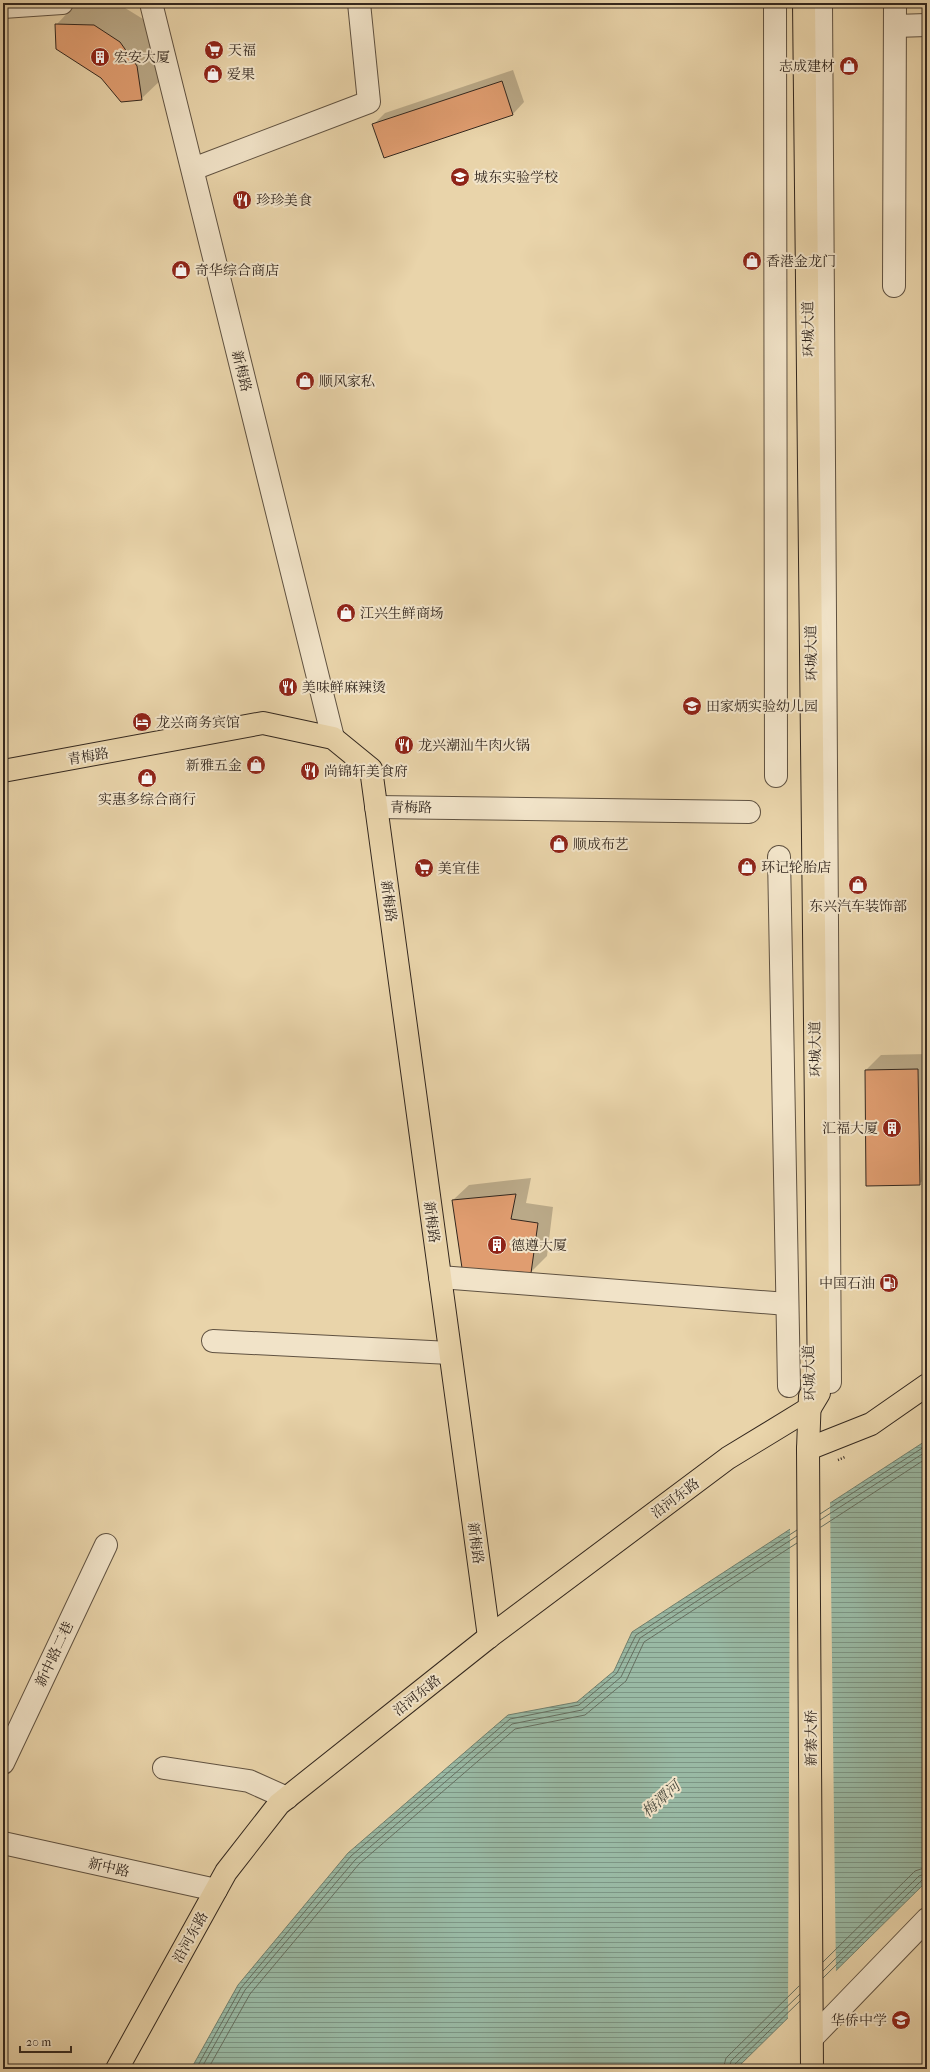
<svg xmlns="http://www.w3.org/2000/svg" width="930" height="2072" font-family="'IM FELL French Canon','Noto Serif SC',serif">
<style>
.water{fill:url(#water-rules);stroke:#707f6e}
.pier{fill:#e9d4aa}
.shadow{fill:#0003}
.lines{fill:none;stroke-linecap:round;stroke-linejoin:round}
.shore{stroke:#667061;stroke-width:1}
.building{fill:#e09d70;stroke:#33271e}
.minor-casing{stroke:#605241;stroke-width:24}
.major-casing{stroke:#33271e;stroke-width:24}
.path{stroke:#33271e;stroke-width:2.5;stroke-dasharray:1 2;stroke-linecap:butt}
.minor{stroke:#f1e3c8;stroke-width:22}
.major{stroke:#e9d4aa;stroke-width:22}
.labels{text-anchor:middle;stroke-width:4;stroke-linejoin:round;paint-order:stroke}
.poi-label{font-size:14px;fill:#33271e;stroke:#f1e3c8;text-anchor:start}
.street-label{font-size:14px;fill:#33271e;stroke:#f1e3c8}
.water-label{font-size:15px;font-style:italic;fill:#4c4c40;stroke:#f1e3c8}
</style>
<defs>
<pattern id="water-rules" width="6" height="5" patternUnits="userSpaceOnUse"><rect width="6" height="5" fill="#99b9a4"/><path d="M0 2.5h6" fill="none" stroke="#7d9685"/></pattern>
</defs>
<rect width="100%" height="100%" fill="#e9d4aa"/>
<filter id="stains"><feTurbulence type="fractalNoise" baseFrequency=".005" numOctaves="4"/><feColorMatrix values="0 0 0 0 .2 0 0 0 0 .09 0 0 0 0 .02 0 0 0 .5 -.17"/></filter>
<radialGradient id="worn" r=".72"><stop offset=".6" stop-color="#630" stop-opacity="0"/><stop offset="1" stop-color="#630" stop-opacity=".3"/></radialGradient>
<polygon class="water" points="927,1440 927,1881 736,2069 191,2069 238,1985 348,1853 508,1715 577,1702 614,1671 632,1632"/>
<polygon class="pier" points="830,1501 836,1974 788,2021 790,1527"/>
<g class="shadow">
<polygon points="77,3 117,3 143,19 160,43 164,77 141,99 56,25"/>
<polygon points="513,70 524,102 513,114 384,157 373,125 385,113"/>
<polygon points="927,1054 927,1177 919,1184 866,1070 881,1055"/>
<polygon points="531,1178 526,1203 553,1207 547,1256 531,1272 453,1200 469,1185"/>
</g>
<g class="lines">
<g class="shore">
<polyline points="820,1514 927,1445"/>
<polyline points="820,1520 927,1451"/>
<polyline points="821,1527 927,1458"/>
<polyline points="823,1962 915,1871 927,1867"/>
<polyline points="823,1971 919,1876 927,1873"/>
<polyline points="823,1978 922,1880 927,1879"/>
<polyline points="196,2069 241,1988 351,1856 510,1719 579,1705 617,1673 636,1635 797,1530"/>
<polyline points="201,2069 245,1990 355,1860 512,1724 582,1710 621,1677 640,1638 797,1536"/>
<polyline points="208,2069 250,1994 359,1864 515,1729 585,1715 626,1681 644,1642 797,1543"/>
<polyline points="723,2069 726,2058 799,1986"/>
<polyline points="729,2069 731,2061 800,1994"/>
<polyline points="734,2069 735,2064 800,2001"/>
</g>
</g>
<g class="building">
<polygon points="55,24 94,25 120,42 137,66 142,100 121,102 101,78 56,49"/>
<polygon points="502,81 513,115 384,158 372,124"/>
<polygon points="918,1069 920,1185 866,1186 865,1070"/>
<polygon points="516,1194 511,1219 538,1223 531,1273 462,1268 452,1200"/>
</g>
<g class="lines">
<defs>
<g id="minor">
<polyline points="151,3 333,738"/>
<polyline points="775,3 776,776"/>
<polyline points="821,3 830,1382"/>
<polyline points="3,7 62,3"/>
<polyline points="895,26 927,25"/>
<polyline points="193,169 369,102 359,3"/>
<polyline points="894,286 895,3"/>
<polyline points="376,807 749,812"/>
<polyline points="779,857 789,1386"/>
<polyline points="440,1277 787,1304"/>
<polyline points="213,1341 450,1353"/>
<polyline points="3,1763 106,1545"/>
<polyline points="164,1768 249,1781 287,1798"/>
<polyline points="3,1843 216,1890"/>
<polyline points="812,2038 927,1919"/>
</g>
<g id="major">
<polyline points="3,771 263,723 333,738 371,769 489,1637"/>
<polyline points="810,1396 808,1449 812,2069"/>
<polyline points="808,1449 871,1424 927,1385"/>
<polyline points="117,2069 226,1872 279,1804 489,1637 728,1458 810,1408 819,1393 804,3"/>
</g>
</defs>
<use href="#minor" class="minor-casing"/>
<use href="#major" class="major-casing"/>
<polyline class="path" points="838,1460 845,1457"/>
<use href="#minor" class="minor"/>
<use href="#major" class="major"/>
</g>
<defs>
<symbol id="supermarket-disc" viewBox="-11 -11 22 22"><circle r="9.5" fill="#8f2418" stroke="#f1e3c8"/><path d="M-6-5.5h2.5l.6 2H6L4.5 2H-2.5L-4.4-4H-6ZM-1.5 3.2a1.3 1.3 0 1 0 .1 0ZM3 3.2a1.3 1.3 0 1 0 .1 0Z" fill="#fff"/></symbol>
<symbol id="building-disc" viewBox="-11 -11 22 22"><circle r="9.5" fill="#8f2418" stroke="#f1e3c8"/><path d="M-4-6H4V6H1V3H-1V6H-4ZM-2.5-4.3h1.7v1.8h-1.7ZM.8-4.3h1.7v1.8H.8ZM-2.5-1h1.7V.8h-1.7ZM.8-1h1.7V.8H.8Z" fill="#fff"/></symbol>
<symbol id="shop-disc" viewBox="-11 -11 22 22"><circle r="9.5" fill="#8f2418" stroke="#f1e3c8"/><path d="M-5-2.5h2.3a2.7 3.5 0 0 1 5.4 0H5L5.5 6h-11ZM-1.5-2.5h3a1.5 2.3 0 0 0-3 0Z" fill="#fff"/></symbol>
<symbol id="school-disc" viewBox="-11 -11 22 22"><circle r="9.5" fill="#8f2418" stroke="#f1e3c8"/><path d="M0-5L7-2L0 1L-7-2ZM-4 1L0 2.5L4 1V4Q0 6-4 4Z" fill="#fff"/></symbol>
<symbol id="restaurant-disc" viewBox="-11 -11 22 22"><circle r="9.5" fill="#8f2418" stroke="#f1e3c8"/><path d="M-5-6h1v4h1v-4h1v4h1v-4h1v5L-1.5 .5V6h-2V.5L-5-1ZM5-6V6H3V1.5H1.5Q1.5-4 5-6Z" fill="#fff"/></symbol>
<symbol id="hotel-disc" viewBox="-11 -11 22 22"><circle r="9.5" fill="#8f2418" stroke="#f1e3c8"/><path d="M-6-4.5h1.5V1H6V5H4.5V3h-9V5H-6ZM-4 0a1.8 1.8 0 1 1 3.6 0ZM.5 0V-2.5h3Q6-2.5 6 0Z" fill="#fff"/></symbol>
<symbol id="fuel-disc" viewBox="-11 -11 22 22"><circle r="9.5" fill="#8f2418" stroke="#f1e3c8"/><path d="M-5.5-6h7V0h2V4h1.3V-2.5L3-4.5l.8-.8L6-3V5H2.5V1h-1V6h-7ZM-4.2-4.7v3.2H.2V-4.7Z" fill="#fff"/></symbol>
</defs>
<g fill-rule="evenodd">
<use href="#supermarket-disc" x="203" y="39" width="22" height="22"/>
<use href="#building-disc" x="89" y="46" width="22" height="22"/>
<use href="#shop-disc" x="838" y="55" width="22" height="22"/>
<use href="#shop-disc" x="202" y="63" width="22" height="22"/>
<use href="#school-disc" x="449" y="166" width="22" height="22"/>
<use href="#restaurant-disc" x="231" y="189" width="22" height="22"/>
<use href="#shop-disc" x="741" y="250" width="22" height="22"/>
<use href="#shop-disc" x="170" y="259" width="22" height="22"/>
<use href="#shop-disc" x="294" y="370" width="22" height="22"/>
<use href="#shop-disc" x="335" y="602" width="22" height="22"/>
<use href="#restaurant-disc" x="277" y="676" width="22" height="22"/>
<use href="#school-disc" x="681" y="695" width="22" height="22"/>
<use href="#hotel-disc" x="131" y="711" width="22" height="22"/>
<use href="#restaurant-disc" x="393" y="734" width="22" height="22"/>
<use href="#shop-disc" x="245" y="754" width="22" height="22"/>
<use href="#restaurant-disc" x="299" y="760" width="22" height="22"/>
<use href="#shop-disc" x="136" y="767" width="22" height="22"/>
<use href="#shop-disc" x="548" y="833" width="22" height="22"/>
<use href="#shop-disc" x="736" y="856" width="22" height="22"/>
<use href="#supermarket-disc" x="413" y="857" width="22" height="22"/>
<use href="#shop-disc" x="847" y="874" width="22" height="22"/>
<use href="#building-disc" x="881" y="1117" width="22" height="22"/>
<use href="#building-disc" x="486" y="1234" width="22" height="22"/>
<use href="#fuel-disc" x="878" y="1272" width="22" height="22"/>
<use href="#school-disc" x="890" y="2009" width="22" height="22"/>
</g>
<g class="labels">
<g class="poi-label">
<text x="228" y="55">天福</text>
<text x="114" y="62">宏安大厦</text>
<text x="835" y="71" text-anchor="end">志成建材</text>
<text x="227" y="79">爱果</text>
<text x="474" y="182">城东实验学校</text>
<text x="256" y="205">珍珍美食</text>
<text x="766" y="266">香港金龙门</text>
<text x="195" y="275">奇华综合商店</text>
<text x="319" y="386">顺风家私</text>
<text x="360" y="618">江兴生鲜商场</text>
<text x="302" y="692">美味鲜麻辣烫</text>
<text x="706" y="711">田家炳实验幼儿园</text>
<text x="156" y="727">龙兴商务宾馆</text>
<text x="418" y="750">龙兴潮汕牛肉火锅</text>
<text x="242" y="770" text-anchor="end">新雅五金</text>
<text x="324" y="776">尚锦轩美食府</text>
<text x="147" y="804" text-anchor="middle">实惠多综合商行</text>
<text x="573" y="849">顺成布艺</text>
<text x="761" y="872">环记轮胎店</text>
<text x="438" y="873">美宜佳</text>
<text x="858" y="911" text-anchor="middle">东兴汽车装饰部</text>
<text x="878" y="1133" text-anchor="end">汇福大厦</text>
<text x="511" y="1250">德遵大厦</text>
<text x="875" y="1288" text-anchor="end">中国石油</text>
<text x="887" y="2025" text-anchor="end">华侨中学</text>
</g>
<g class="street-label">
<text transform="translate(808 329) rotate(-91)" y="5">环城大道</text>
<text transform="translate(242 371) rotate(76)" y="5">新梅路</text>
<text transform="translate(811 653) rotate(-91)" y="5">环城大道</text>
<text transform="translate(88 756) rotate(-10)" y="5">青梅路</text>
<text transform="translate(411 807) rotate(1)" y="5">青梅路</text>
<text transform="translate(389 901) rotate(82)" y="5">新梅路</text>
<text transform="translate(815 1049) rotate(-91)" y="5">环城大道</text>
<text transform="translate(432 1222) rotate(82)" y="5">新梅路</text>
<text transform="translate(809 1373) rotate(-92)" y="5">环城大道</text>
<text transform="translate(675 1498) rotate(-37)" y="5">沿河东路</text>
<text transform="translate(476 1543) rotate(82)" y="5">新梅路</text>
<text transform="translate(54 1654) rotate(-65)" y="5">新中路二巷</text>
<text transform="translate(417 1695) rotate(-38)" y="5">沿河东路</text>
<text transform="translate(811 1738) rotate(-90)" y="5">新寨大桥</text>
<text transform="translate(109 1867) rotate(13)" y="5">新中路</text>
<text transform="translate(190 1937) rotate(-61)" y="5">沿河东路</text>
</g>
<g class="water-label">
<text transform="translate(661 1799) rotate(-42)" y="5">梅潭河</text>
</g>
</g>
<rect width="930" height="2072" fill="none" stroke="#e9d4aa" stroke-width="16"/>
<rect x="4" y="4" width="922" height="2064" fill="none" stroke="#33271e" stroke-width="2"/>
<rect x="8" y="8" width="914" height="2056" fill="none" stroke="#33271e"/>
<path d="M20 2046v6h51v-6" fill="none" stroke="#33271e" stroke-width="2"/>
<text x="26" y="2046" font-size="12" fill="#33271e" stroke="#f1e3c8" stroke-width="3" paint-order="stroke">20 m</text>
<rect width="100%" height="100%" filter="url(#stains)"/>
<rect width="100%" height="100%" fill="url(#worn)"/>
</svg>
